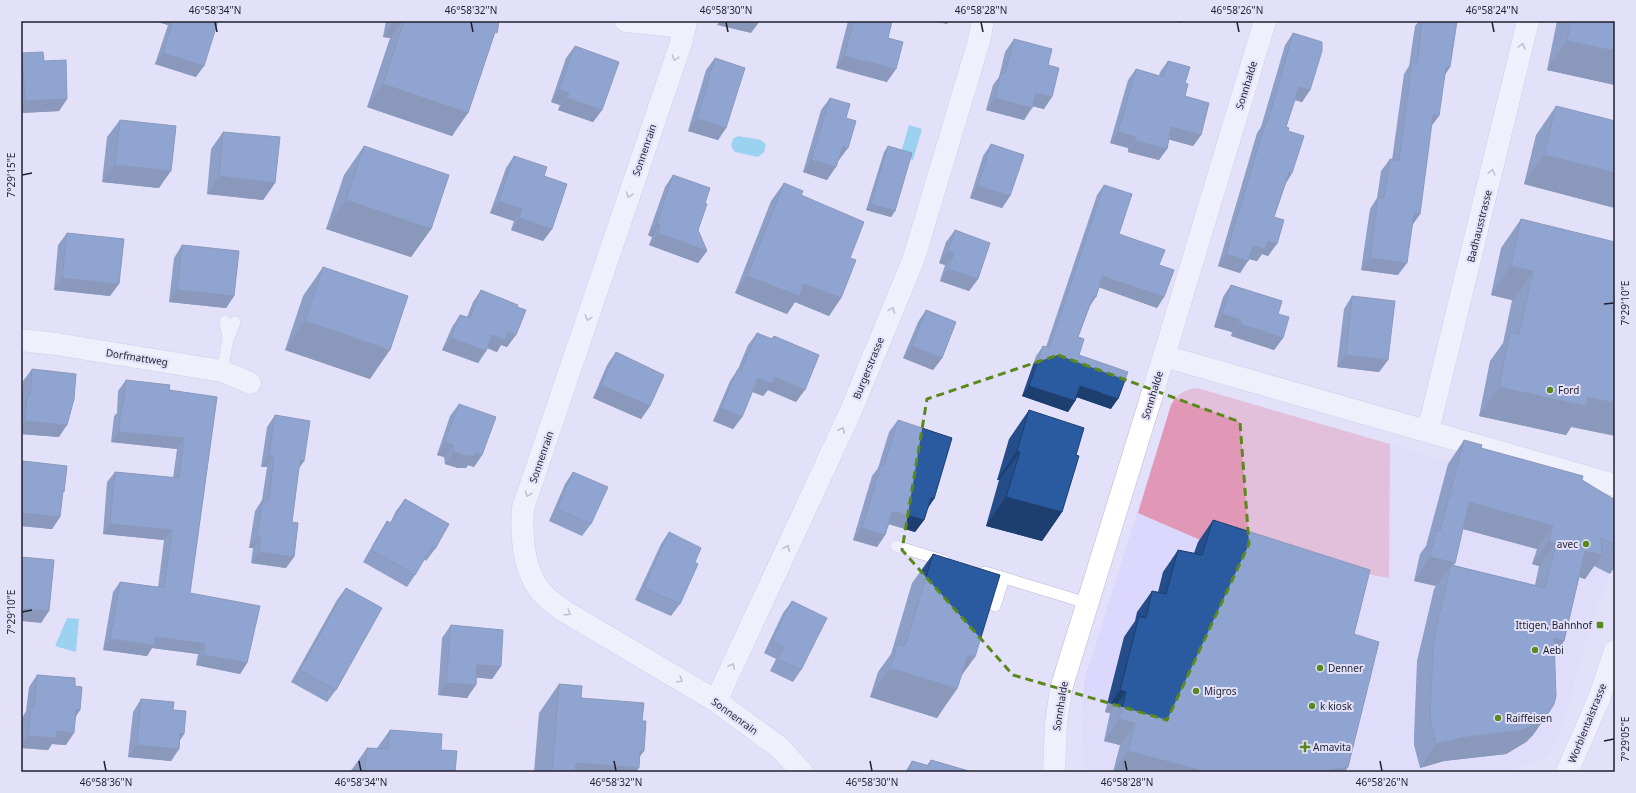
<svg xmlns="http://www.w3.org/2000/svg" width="1636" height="793" font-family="'Noto Sans',sans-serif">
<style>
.built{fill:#dbd7fd}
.green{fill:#e198b7}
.water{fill:#44bee9}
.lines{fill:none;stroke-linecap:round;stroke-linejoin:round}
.lane-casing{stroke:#b8b6d4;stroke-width:12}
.street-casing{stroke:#b8b6d4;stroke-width:23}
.secondary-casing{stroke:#b8b6d4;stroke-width:23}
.lane{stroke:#fff;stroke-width:11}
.street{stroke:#fff;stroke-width:22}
.secondary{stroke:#fff;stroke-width:22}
.wall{fill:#244d89;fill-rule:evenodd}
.shaded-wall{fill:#1d3f6f}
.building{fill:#2a5a9f;stroke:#1d3f6f}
.oneway{stroke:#9b9a9f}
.marked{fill:none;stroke:#5a891b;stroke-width:3;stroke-dasharray:8 5;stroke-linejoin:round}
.ticks{fill:none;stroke:#201f2a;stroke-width:1.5}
.poi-dot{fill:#5a891b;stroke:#e3e1fa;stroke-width:1.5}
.labels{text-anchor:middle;stroke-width:4;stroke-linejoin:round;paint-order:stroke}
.street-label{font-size:10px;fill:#201f2a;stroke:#e3e1fa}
.poi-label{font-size:10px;fill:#201f2a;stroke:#e3e1fa;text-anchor:start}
.neatline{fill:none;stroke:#201f2a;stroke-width:1.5}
.ticks-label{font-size:10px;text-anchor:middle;fill:#201f2a}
</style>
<rect width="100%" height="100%" fill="#e3e1fa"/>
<polygon class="built" points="1197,388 1615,511 1615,559 1589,631 1560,735 1549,755 1526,766 1503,772 1086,772 1081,746 1084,681 1171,405 1178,394 1189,389"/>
<path class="green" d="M1197,388l193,56 -1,134 -175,-32 -76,-33 33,-108c6,-11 13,-15 26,-17z"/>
<g class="water">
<polygon points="909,125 922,129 913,160 900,156"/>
<polygon points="738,136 761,140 766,145 764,152 758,157 735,152 731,146 733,139"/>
<polygon points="67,618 79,619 76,652 55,646"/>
</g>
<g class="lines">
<defs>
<g id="lane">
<polyline points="229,338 235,322"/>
<polyline points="222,371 228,339 225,321"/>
<polyline points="896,546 945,561"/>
<polyline points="985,572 1087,603"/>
<polyline points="995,606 1004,578"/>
</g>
<g id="street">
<polyline points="626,21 685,27"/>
<path d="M686,21l-5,22 -158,465c-2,29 0,66 22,88 6,6 13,10 19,15l152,90 63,46 23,25"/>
<polyline points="21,340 56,344 222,371 250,383"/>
<polyline points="1164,356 1615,485"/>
<polyline points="1428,431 1528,21"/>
<polyline points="716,701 850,413 914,258 979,41 983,21"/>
<polyline points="1054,772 1056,724 1061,689 1164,356 1265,21"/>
</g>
<polyline id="secondary" points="1567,772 1599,699 1615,651"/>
</defs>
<use href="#lane" class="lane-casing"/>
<use href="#street" class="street-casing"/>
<use href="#secondary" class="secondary-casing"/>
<use href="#lane" class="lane"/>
<use href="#street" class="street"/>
<use href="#secondary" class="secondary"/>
</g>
<g class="wall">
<polygon points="155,21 218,21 196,77 155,64 168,25"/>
<polygon points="386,21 499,21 493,38 452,136 367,107 390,38 383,37"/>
<polygon points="848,21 892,21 888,38 887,82 836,68"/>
<polygon points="1419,21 1457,21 1450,67 1444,76 1431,127 1420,214 1412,225 1398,275 1361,270 1370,209 1377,198 1381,171 1390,159 1392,160 1404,74 1409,66 1415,26"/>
<polygon points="1557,21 1615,21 1615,85 1547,70"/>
<polygon points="1293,33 1310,90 1302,102 1295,100 1286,127 1288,131 1292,173 1286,183 1274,217 1268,256 1262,254 1257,261 1249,259 1240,273 1218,266 1257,133 1261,127 1285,45"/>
<polygon points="1014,39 1048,65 1044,109 1032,106 1024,120 986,110 993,85 999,77 1005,52"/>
<polygon points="575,46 602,110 593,122 558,110 560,105 551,102 566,58"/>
<polygon points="22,53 44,61 67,99 59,111 21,113 21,55"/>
<polygon points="715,58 726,128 718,140 688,131 706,70"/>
<polygon points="1168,61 1185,83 1185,96 1201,135 1193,146 1169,139 1167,149 1159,160 1128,152 1128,148 1110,143 1128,80 1136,69 1159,76 1160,72"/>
<polygon points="830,98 846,118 839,160 839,159 827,180 803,172 821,110"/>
<polygon points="1556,106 1615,121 1615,208 1524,184 1536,135"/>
<polygon points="120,120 159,188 102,182 107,137"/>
<polygon points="223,132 275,183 263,200 207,194 211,149"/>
<polygon points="991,144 1010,196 1002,208 970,198 983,156"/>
<polygon points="364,146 431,229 411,257 326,229 344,175"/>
<polygon points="888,146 895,211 891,217 866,210 884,152"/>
<polygon points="514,156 544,176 552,229 543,241 511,230 514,221 490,213 506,168"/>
<polygon points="673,175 705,203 698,230 707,251 698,263 649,245 652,237 648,235 665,187"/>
<polygon points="784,183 801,195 850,258 841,298 829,316 795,302 787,314 735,293 771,201"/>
<polygon points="1104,185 1119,234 1159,265 1157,308 1099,287 1096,297 1090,306 1078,337 1079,355 1111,409 1077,397 1075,401 1068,412 1022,396 1036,356 1043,346 1046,347 1097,195"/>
<polygon points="1521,219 1571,427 1566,435 1479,416 1490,361 1503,343 1512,300 1491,295 1501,248"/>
<polygon points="955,230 978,279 969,291 940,281 945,265 939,263 946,242"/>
<polygon points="67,233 110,296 54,290 58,245"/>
<polygon points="182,245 234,296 226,308 169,302 174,258"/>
<polygon points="323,267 370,379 285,350 303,296"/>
<polygon points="1231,285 1283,338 1274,350 1231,336 1232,332 1214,327 1223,297"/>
<polygon points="481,290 517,307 507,347 501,345 497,352 487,348 486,351 478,363 442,350 452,327 460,315 467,317 473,302"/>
<polygon points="1352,296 1388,360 1379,372 1337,367 1344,309"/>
<polygon points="926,310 942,358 933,370 903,358 918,322"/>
<polygon points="757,333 771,339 774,336 796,402 768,390 763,396 752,392 742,417 733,429 713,421 730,381 738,369 748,345"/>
<polygon points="616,352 650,406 641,419 593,398 607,365"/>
<polygon points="32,369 59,437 21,434 21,404 23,381"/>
<polygon points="126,380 169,390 217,397 190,593 247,663 240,674 196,665 198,654 152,648 147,656 103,650 113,592 120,582 158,587 164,540 103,534 107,482 115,472 173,478 177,449 111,442 114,416 117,413 118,391"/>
<polygon points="459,404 482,455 474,467 468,465 466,468 458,468 445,464 444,457 437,455 450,416"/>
<polygon points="1029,410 1076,455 1062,512 1042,541 986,526 999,480 997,480 1009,439"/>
<polygon points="275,415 304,461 299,468 286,568 251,563 253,548 249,548 255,511 262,500 267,467 261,467 267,427"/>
<polygon points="898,420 927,508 924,520 915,532 889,524 885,535 877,547 853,540 872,476 878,468 889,432"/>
<path d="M1464,440l17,8 101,32 33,20v67l-5,7 -16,-8 -9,13 -6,-2 -15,64 -9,13 -6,58 -16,23 -7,7 -20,12 -62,7 -24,7 -6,-23v-9l3,-75 17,-72 2,-3 -22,-5 6,-27 6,-8 22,-82zM1463,529l74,20 -5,15 7,2 -4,19 -82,-20 2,-2z"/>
<polygon points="23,461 62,495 60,517 52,529 21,526 21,464"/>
<polygon points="573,472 591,524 582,536 549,521 565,484"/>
<polygon points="405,499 435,549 426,561 424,559 415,575 407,587 363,562 379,534 387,521 390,523 396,511"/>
<polygon points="1213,520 1354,634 1345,772 1113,772 1120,745 1104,741 1110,713 1105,712 1124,637 1135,621 1137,612 1152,591 1158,592 1163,572 1178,550 1194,553 1198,542"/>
<polygon points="669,532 695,562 680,604 671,616 635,600 661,544"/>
<polygon points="933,554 961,676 937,718 870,697 878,672 891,654 912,583"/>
<polygon points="346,588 336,690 327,702 291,682 337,600"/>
<polygon points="792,601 801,670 793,682 770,671 776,659 764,653 783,613"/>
<polygon points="451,625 501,666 492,679 476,677 467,698 438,695 442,638"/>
<polygon points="37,675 75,686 80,710 76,716 66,745 52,744 48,750 21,748 21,731 22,718 26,711 29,687"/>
<polygon points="559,684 581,698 642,721 644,751 639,757 636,772 534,772 539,713"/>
<polygon points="141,699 173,710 184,734 180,740 179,749 171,761 128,757 133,712"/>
<polygon points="390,730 441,750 455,772 350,772 367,748 377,748"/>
<polygon points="931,760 972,772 905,772 912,761 927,765"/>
</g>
<g class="shaded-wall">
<polygon points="155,21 171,21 168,25"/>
<polygon points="394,21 402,21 390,38 383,37"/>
<polygon points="720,21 760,21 751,33 717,25"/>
<polygon points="933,21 949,21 947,24"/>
<polygon points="1172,21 1184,21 1182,23"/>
<polygon points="1567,41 1615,51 1615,85 1547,70"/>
<polygon points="163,53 204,66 196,77 155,64"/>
<polygon points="844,56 896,69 887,82 836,68"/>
<polygon points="1446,67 1450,67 1442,79"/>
<polygon points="383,84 468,113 452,136 367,107"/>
<polygon points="1299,87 1310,90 1302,102 1291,99"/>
<polygon points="559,89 569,93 560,105 551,102"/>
<polygon points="1036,93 1052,97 1044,109 1028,105"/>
<polygon points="567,98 602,110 593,122 558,110"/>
<polygon points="995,98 1032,108 1024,120 986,110"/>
<polygon points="67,99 59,111 21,113 21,107 25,101"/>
<polygon points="1433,115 1439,116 1430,128"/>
<polygon points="697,119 726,128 718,140 688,131"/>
<polygon points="1171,127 1201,135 1193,146 1163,138"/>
<polygon points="1118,132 1136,137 1128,148 1110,143"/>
<polygon points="1135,141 1167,149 1159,160 1128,152"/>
<polygon points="843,146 848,148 839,160 834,158"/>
<polygon points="1544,155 1615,173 1615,208 1524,184"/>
<polygon points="811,160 836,167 827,180 803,172"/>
<polygon points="115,165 171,171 159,188 102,182"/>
<polygon points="1289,172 1292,173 1284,186"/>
<polygon points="219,176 275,183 263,200 207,194"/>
<polygon points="978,186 1010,196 1002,208 970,198"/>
<polygon points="346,200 431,229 411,257 326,229"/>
<polygon points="499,201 522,209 514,221 490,213"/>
<polygon points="871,204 895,211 891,217 866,210"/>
<polygon points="1414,213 1420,214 1411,227"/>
<polygon points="519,218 552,229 543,241 511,230"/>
<polygon points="657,223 660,225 652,237 648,235"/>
<polygon points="658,233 707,251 698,263 649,245"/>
<polygon points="1268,241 1277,244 1268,256 1262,254 1257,261 1244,258 1253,246"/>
<polygon points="948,251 954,253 945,265 939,263"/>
<polygon points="1226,254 1248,261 1240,273 1218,266"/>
<polygon points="1370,258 1407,263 1398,275 1361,270"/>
<polygon points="1511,266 1533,271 1512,300 1491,295"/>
<polygon points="948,269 978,279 969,291 940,281"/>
<polygon points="747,276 804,284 841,298 829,316 795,302 787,314 735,293"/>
<polygon points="1102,276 1164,297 1157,308 1095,286"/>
<polygon points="62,278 119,284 110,296 54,290"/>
<polygon points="177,290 234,296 226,308 169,302"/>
<polygon points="1222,314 1241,320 1232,332 1214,327"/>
<polygon points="305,321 390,350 370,379 285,350"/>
<polygon points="1240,324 1283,338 1274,350 1231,336"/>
<polygon points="508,332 516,335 507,347 501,345 497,352 484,347 492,335"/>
<polygon points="451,338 486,351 478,363 442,350"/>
<polygon points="912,346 942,358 933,370 903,358"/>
<polygon points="1346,355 1388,360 1379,372 1337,367"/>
<polygon points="775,377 805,390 796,402 768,390 763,396 749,390 758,378"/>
<polygon points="601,385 650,406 641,419 593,398"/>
<polygon points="1029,386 1075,401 1068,412 1022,396"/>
<polygon points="1080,386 1118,399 1111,409 1073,396"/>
<polygon points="1499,387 1588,397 1615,403 1615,436 1571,427 1566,435 1479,416"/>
<polygon points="721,408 742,417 733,429 713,421"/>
<polygon points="25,421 67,425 59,437 21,434 21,427"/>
<polygon points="119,432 184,438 177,449 111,442"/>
<polygon points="445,442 453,445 444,457 437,455"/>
<polygon points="1017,451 1020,452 999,480 997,480"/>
<polygon points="454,452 476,453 482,455 474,467 468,465 466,468 458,468 445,464"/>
<polygon points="269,455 274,456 267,467 261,467"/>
<polygon points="300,460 304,461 296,472"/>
<polygon points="1006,497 1062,512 1042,541 986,526"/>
<polygon points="931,498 934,499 926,511"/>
<polygon points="1469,502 1553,526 1537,549 1452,526"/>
<polygon points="892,512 896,512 924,520 915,532 888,524"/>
<polygon points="21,513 60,517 52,529 21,526"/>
<polygon points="110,524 172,530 164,540 103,534"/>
<polygon points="862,528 885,535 877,547 853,540"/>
<polygon points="257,537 261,537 253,548 249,548"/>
<polygon points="1549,541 1556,543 1539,566 1532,564"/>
<polygon points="1585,551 1602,555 1585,579 1569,574"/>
<polygon points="259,552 294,557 286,568 251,563"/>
<polygon points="1430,557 1455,563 1449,570 1451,565 1436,586 1414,581"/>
<polygon points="21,608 49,611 41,623 21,621"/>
<polygon points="156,637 205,644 198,654 152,648 147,656 103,650 110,639"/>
<polygon points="1554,638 1564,641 1547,664"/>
<polygon points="203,655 247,663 240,674 196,665"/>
<polygon points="968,655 975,657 954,686"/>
<polygon points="477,665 501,666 492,679 469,677"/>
<polygon points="890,668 957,689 937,718 870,697"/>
<polygon points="446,683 476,685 467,698 438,695"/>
<polygon points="1120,690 1126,692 1110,713 1105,712"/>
<polygon points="76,710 80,710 72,722"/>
<polygon points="1549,712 1533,735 1526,742 1506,754 1444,761 1420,768 1436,744"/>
<polygon points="1119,719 1135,723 1120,745 1104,741"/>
<polygon points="57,731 74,733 66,745 52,744 48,750 21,748 21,746 28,736"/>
<polygon points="180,733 184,734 176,746"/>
<polygon points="137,745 179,749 171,761 128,757"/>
<polygon points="640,751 644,751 632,767 639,768 636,772 570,772 576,763"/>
<polygon points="1128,751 1207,772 1113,772"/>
<polygon points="1348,767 1345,772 1321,772"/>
</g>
<g class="building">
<polygon points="173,21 218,21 204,66 163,53"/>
<polygon points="404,21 499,21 497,33 495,32 468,113 383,84"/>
<polygon points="854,21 892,21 888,38 903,42 896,69 844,56"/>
<polygon points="1422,21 1457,21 1450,67 1446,67 1439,116 1433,115 1420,214 1414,213 1407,263 1370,258 1378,197 1384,198 1390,159 1399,161 1412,62 1417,63"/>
<polygon points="1571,21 1615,21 1615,51 1567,41"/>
<polygon points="1293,33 1322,42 1322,51 1310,90 1299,87 1286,127 1289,128 1288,131 1304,136 1292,173 1289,172 1274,217 1284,220 1277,244 1268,241 1265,249 1253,246 1248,261 1226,254 1266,121 1268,121"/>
<polygon points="1014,39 1052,49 1048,65 1059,68 1052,97 1036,93 1032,108 995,98 1001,73 1005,74"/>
<polygon points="575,46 619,62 602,110 567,98 569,93 559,89"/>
<polygon points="43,52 44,61 66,60 67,99 25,101 22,53"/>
<polygon points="715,58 745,68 726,128 697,119"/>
<polygon points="1168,61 1190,67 1185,83 1188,84 1185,96 1209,103 1201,135 1171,127 1167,149 1135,141 1136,137 1118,132 1136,69 1163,77"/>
<polygon points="830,98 850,104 846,118 856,121 848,148 843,146 836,167 811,160"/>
<polygon points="1556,106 1615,121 1615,173 1544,155"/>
<polygon points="120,120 176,126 171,171 115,165"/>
<polygon points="223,132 280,137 275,183 219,176"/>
<polygon points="991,144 1024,155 1010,196 978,186"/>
<polygon points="364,146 449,175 431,229 346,200"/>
<polygon points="888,146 912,153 895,211 871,204"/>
<polygon points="514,156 547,167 544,176 567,184 552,229 519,218 522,209 499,201"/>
<polygon points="673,175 710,188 705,203 707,204 698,230 707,251 658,233 660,225 657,223"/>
<polygon points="784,183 803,191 801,195 864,222 850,258 856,260 841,298 804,284 799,296 747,276"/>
<polygon points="1104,185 1132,194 1119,234 1165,250 1159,265 1174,270 1164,297 1102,276 1096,297 1093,296 1078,337 1084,339 1079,355 1128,372 1118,399 1080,386 1075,401 1029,386 1043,346 1049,348"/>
<polygon points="1521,219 1615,242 1615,403 1588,397 1586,406 1499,387 1510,332 1519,334 1533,271 1511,266"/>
<polygon points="955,230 990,243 978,279 948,269 954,253 948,251"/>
<polygon points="67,233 124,239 119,284 62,278"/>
<polygon points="182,245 239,251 234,296 177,290"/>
<polygon points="323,267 408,296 390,350 305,321"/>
<polygon points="1231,285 1282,301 1278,314 1289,317 1283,338 1240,324 1241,320 1222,314"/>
<polygon points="481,290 518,305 517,307 526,310 516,335 508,332 505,340 492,335 486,351 451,338 460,315 470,318"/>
<polygon points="1352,296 1395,301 1388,360 1346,355"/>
<polygon points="926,310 956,322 942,358 912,346"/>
<polygon points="757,333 772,339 774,336 819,355 805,390 775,377 772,384 758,378 742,417 721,408 738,369 741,370"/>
<polygon points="616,352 664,375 650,406 601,385"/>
<polygon points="32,369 76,374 74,399 67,425 25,421 27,395 30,395"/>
<polygon points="126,380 170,385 169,390 217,397 190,593 260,606 247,663 203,655 205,644 156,637 154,645 110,639 120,582 164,588 172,530 110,524 115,472 179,478 184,438 119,432 121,406 123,406"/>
<polygon points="459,404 496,417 482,455 476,453 475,456 466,456 454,452 453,445 445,442"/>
<polygon points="1029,410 1084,428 1076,455 1079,456 1062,512 1006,497 1020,452 1017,451"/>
<polygon points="275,415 310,421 304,461 300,460 292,522 298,523 294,557 259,552 261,537 257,537 263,500 269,500 274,456 269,455"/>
<polygon points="898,420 952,438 934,499 931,498 924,520 896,512 896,513 892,512 885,535 862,528 881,464 884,465"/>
<polygon points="1464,440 1482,445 1481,448 1583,476 1582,480 1615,500 1615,545 1601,538 1602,555 1585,551 1564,641 1554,638 1556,696 1554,704 1549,712 1543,719 1523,730 1460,738 1436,744 1431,722 1430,712 1434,637 1451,565 1545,588 1556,543 1549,541 1553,526 1469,502 1455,563 1430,557 1436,530 1440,531"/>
<polygon points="23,461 67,466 64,492 63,491 60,517 21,513 21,474"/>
<polygon points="573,472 608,487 591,524 557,509"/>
<polygon points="405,499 449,524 435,549 432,546 415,575 371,550 387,521 391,523"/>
<polygon points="1213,520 1370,570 1354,634 1379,642 1348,767 1321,772 1207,772 1128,751 1135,723 1119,719 1126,692 1120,690 1139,616 1146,618 1152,591 1166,594 1178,550 1202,555"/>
<polygon points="669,532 701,548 695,562 698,564 680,604 644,588"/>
<polygon points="933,554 1000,575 975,657 968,655 957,689 890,668 898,644 905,646"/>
<polygon points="21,557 54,560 49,611 21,608"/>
<polygon points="346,588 382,608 336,690 300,670"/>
<polygon points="792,601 827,618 801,670 778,659 784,647 772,641"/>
<polygon points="451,625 503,630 501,666 477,665 476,685 446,683"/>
<polygon points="37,675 75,678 75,686 82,687 80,710 76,710 74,733 57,731 56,738 28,736 31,706 34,706"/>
<polygon points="559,684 582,686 581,698 644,703 642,721 646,721 644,751 640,751 639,768 576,763 575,772 552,772"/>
<polygon points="141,699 174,702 173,710 186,711 184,734 180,733 179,749 137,745"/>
<polygon points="390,730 442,734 441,750 457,751 455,772 365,772 367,748 388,749"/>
<polygon points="931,760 972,772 909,772 912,761 929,766"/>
</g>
<defs><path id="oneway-chevron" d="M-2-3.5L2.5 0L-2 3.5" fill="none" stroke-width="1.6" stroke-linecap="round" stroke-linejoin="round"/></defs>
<g class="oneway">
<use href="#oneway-chevron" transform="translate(1522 46) rotate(-76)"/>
<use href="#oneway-chevron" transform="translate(675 58) rotate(109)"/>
<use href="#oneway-chevron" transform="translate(1492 172) rotate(-76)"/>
<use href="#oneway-chevron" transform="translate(629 195) rotate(109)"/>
<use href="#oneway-chevron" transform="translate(892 310) rotate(-68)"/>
<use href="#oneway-chevron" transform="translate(588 318) rotate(109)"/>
<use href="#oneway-chevron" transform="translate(842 430) rotate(-65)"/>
<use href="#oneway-chevron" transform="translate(528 494) rotate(109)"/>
<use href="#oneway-chevron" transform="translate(787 548) rotate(-65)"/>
<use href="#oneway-chevron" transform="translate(568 613) rotate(32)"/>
<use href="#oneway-chevron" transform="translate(732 666) rotate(-65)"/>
<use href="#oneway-chevron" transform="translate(680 680) rotate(31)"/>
</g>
<path d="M0 0H1636V793H0ZM1058,355l182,67 9,122 -82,176 -154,-45 -111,-125 25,-151z" fill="#e3e1fa" fill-opacity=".55" fill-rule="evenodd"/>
<path class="marked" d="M1058,355l182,67 9,122 -82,176 -154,-45 -111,-125 25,-151z"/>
<path class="ticks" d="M215,22l2,10M471,22l2,10M726,22l2,10M981,22l2,10M1237,22l2,10M1492,22l2,10M22,175l10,-2M1604,304l10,-1M22,612l10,-2M1604,741l10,-2M104,761l2,10M359,761l2,10M614,761l2,10M870,761l2,10M1125,761l2,10M1380,761l2,10"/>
<g class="poi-dot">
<circle cx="1550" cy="390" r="4"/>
<circle cx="1586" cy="544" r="4"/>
<rect x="1596" y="621" width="8" height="8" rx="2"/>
<circle cx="1535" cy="650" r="4"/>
<circle cx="1320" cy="668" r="4"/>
<circle cx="1196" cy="691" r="4"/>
<circle cx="1312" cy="706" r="4"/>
<circle cx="1498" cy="718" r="4"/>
<path d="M1303 741h4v4h4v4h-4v4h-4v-4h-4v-4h4z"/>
</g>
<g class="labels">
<g class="street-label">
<text transform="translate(1246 85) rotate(-73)" y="4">Sonnhalde</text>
<text transform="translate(644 150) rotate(-71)" y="4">Sonnenrain</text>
<text transform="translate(1479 226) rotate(-76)" y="4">Badhausstrasse</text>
<text transform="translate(137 357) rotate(9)" y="4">Dorfmattweg</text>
<text transform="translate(868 368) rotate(-68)" y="4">Burgerstrasse</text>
<text transform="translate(1152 395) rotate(-73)" y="4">Sonnhalde</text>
<text transform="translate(541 457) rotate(-71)" y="4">Sonnenrain</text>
<text transform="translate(1060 706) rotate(-81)" y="4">Sonnhalde</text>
<text transform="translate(735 716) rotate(36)" y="4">Sonnenrain</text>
<text transform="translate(1587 723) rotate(-68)" y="4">Worblentalstrasse</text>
</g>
<g class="poi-label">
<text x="1558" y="394">Ford</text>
<text x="1578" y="548" text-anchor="end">avec</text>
<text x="1592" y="629" text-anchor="end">Ittigen, Bahnhof</text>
<text x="1543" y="654">Aebi</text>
<text x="1328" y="672">Denner</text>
<text x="1204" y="695">Migros</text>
<text x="1320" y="710">k kiosk</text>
<text x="1506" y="722">Raiffeisen</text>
<text x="1313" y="751">Amavita</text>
</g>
</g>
<rect width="1636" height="793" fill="none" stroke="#e3e1fa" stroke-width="44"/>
<rect x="22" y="22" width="1592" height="749" class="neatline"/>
<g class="ticks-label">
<text x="215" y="14">46°58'34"N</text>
<text x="471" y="14">46°58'32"N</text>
<text x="726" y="14">46°58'30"N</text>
<text x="981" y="14">46°58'28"N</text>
<text x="1237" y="14">46°58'26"N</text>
<text x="1492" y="14">46°58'24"N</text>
<text transform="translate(11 175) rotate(-90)" y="4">7°29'15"E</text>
<text transform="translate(1625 303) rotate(-90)" y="4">7°29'10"E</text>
<text transform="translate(11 612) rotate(-90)" y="4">7°29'10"E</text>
<text transform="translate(1625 739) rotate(-90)" y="4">7°29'05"E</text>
<text x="106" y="786">46°58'36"N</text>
<text x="361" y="786">46°58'34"N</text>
<text x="616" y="786">46°58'32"N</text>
<text x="872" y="786">46°58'30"N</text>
<text x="1127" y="786">46°58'28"N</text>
<text x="1382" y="786">46°58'26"N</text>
</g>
</svg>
